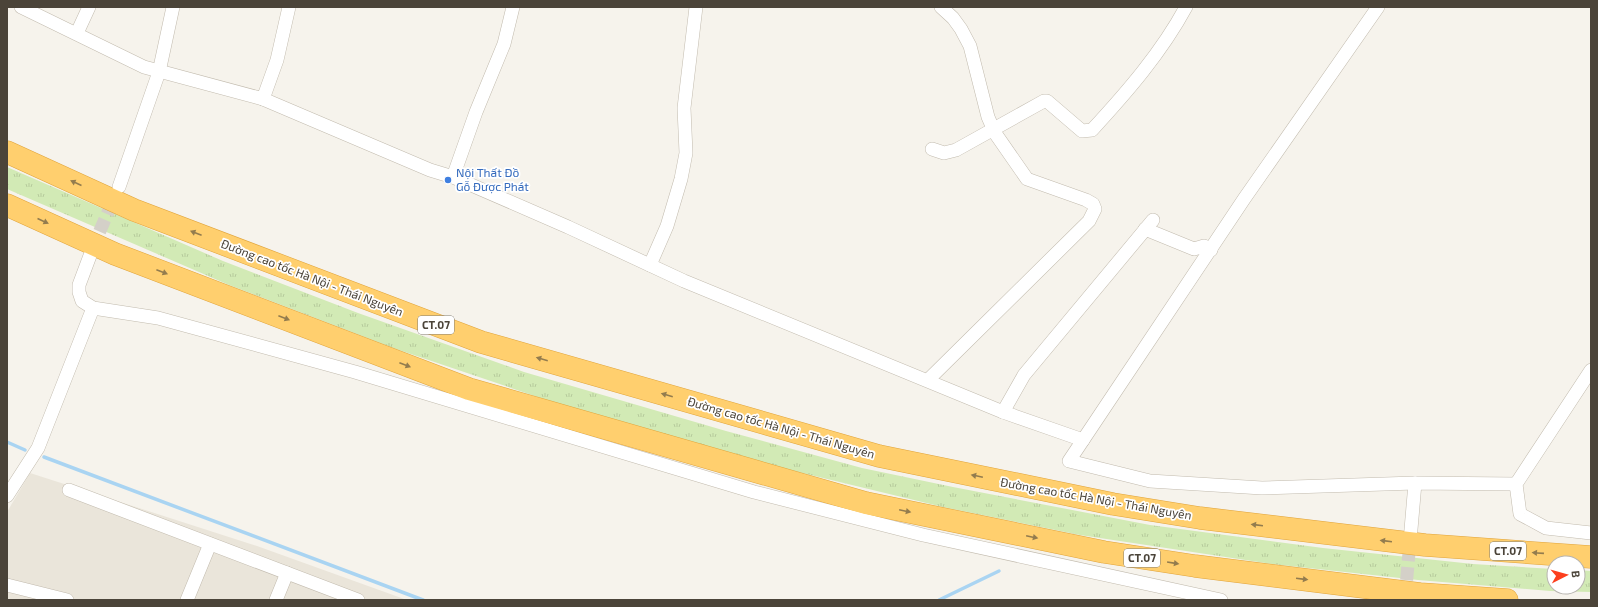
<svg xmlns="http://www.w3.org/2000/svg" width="1598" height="607" font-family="'Exo 2',sans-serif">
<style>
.residential{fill:#eae5da}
.grass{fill:url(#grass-tufts)}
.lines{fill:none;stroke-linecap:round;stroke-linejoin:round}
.stream{stroke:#a9d4f2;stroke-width:3.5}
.street-tunnel{stroke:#d4d0c8;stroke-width:13;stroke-dasharray:13 6;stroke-linecap:butt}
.street-casing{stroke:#c2bbae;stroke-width:14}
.highway-casing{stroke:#e0a43c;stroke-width:23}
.street{stroke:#fff;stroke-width:13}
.highway{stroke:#ffcf6e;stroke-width:22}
.oneway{fill:#937c4e}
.shop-dot{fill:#3f7fe0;stroke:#fff;stroke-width:1.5}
.labels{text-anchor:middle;stroke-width:3.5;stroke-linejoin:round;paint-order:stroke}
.shield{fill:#fff;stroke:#817c74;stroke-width:1}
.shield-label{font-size:11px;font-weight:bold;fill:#4b4439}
.shop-label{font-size:12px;fill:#366cbe;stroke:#fff;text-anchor:start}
.street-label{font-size:12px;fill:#4b4439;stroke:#fff}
</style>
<defs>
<pattern id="grass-tufts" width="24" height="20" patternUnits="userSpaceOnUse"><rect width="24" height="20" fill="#d2eab5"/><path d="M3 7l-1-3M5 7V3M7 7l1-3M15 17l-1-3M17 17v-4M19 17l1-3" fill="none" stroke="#b6ca9c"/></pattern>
</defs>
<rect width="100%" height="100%" fill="#f6f3ec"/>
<polygon class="residential" points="30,473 257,546 407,600 7,600 7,512"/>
<polygon class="grass" points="7,167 223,261 358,313 524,372 726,431 862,468 953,487 1150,525 1323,548 1473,564 1554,569 1554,587 1578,587 1578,570 1591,571 1591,592 1550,591 1418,580 1272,564 1080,535 943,507 728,455 582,412 396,349 229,285 7,189"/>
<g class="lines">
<g class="stream">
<polyline points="7,442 25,450"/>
<polyline points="44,457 423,600"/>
<polyline points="939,600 999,571"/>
</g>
<g class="street-tunnel">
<polyline points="92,249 116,194"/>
<polyline points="1405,599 1410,541"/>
</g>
<defs>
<g id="street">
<polyline points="21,7 144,67 263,99 277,60 289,7"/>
<polyline points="1378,7 1244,199 1069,461 1150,481 1262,488 1415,483 1516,484"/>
<polyline points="77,33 89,7"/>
<polyline points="263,99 430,170 453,177 568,227 684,281 1003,412 1083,440"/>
<path d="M932,149l12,4 12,-3 88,-49h3l35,30 10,-1c35,-38 69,-77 94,-123"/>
<polyline points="453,177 476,112 504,44 513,7"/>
<polyline points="119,187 159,72 173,7"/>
<polyline points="1145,229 1194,249 1204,246 1211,250"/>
<polyline points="91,253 79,285 79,292 82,301 93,308 158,318 355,372 754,492 923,535 1221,600"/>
<polyline points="650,265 667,226 681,179 686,153 684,108 696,7"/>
<polyline points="1591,370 1516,484 1520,514 1546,528 1591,533"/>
<polyline points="928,380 1089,221 1095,209 1093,204 1086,200 1027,179 995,133 988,117 970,46 961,29 953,18 941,7"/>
<polyline points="1003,412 1024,375 1153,220"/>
<polyline points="69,490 358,600"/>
<polyline points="7,496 38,448 93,308"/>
<polyline points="1410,541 1415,483"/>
<polyline points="7,585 67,600"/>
<polyline points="187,600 210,544"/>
<polyline points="276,600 287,573"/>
</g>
<g id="highway">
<polyline points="7,152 134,210 481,342 879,456 1113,504 1200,518 1425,545 1591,557"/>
<polyline points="7,205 115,254 469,389 866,503 1104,552 1195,566 1420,594 1507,600"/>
</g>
</defs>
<use href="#street" class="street-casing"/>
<use href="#highway" class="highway-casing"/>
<use href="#street" class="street"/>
<use href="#highway" class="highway"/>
</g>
<defs><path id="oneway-solid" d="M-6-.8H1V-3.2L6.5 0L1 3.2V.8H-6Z"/></defs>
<g class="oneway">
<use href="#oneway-solid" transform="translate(76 183) rotate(-156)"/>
<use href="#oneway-solid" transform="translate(43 221) rotate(24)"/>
<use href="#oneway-solid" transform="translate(196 233) rotate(-159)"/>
<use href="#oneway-solid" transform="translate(162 272) rotate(21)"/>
<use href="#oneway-solid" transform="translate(284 318) rotate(21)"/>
<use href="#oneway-solid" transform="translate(542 359) rotate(-164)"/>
<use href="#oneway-solid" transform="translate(405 365) rotate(21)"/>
<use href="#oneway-solid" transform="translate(667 395) rotate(-164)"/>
<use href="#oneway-solid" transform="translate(977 476) rotate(-168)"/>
<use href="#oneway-solid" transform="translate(905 511) rotate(12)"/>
<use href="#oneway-solid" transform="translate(1257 525) rotate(-173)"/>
<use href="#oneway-solid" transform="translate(1032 537) rotate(12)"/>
<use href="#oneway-solid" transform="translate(1386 541) rotate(-173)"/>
<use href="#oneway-solid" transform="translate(1538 553) rotate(-176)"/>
<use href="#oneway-solid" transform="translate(1173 563) rotate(9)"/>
<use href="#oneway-solid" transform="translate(1302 579) rotate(7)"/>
</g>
<circle class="shop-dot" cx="448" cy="180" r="4"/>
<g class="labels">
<g class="shield">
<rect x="418" y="316" width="36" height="18" rx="3"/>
<rect x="1490" y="542" width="36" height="18" rx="3"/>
<rect x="1124" y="549" width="36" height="18" rx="3"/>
</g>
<g class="shield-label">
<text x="436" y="329">CT.07</text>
<text x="1508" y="555">CT.07</text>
<text x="1142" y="562">CT.07</text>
</g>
<g class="shop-label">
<text x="456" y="177">Nội Thất Đồ<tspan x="456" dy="14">Gỗ Được Phát</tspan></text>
</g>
<g class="street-label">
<text transform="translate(312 278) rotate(21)" y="4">Đường cao tốc Hà Nội - Thái Nguyên</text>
<text transform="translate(781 428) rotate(16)" y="4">Đường cao tốc Hà Nội - Thái Nguyên</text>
<text transform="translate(1096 499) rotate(10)" y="4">Đường cao tốc Hà Nội - Thái Nguyên</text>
</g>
</g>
<rect width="1598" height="607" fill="none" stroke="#4b4439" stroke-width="16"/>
<g transform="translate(1566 575) rotate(84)"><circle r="19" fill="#ffffff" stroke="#b7b4b0"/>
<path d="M0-3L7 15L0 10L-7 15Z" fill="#fc3f1d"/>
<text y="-6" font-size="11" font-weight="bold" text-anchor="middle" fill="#4b4439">B</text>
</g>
</svg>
